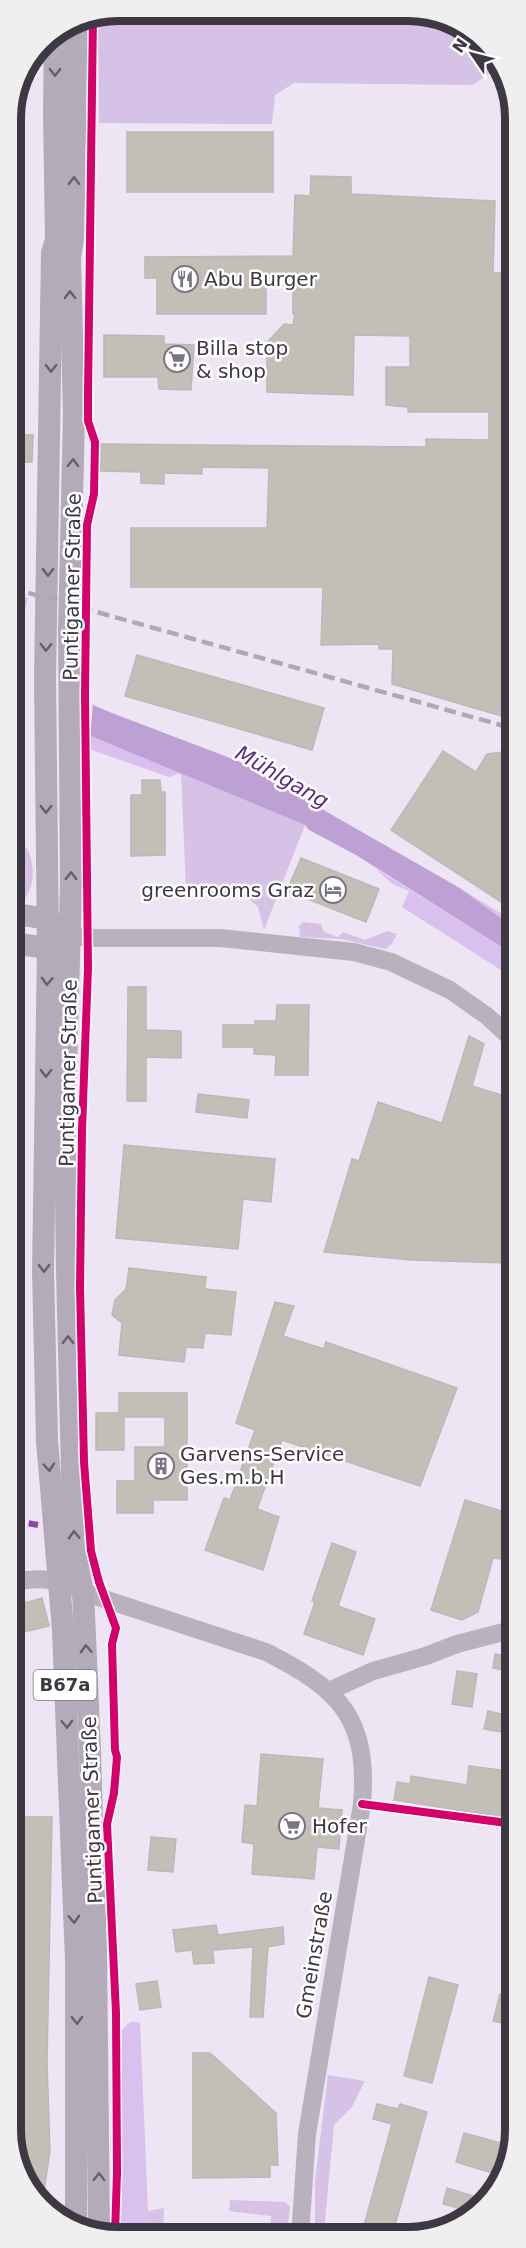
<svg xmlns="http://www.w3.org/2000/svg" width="526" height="2248" font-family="'DejaVu Sans',sans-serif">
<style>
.green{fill:#d6c1e7}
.forest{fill:#dac0ee}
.water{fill:#bda0d4}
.pier{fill:#ede5f4}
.building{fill:#c3bfb6;stroke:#bcb8ba;stroke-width:1.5}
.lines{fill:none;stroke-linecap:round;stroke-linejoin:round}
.minor{stroke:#b9b2be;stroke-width:18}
.major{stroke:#b3abb9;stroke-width:22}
.rail{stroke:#aea9b3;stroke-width:4.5;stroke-dasharray:12 6;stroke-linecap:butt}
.quiet{stroke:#8e44ad;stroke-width:6;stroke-dasharray:12 6;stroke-linecap:butt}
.cycleway-casing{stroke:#fff;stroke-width:11}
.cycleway{stroke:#d6006c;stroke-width:8}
.oneway{stroke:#67606c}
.labels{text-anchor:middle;stroke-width:5;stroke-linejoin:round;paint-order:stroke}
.shield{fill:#fff;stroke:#78747b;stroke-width:1.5}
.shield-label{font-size:18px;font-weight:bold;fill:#3e3843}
.poi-label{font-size:20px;fill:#3e3843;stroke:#fff;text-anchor:start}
.street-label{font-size:20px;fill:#3e3843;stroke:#fff}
.water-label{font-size:21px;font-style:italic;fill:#5d2a7d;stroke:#fff}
.rim{fill:none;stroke:#3e3843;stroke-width:8}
</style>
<rect width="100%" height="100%" fill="#ede5f4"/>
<g class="green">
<polygon points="118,11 436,14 489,47 498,67 473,85 294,83 275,95 272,124 99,123 98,14"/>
<polygon points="181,773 305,825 264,930 258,907 248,898 228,898 186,889"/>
<path d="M26,847c10,17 9,39 -3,54l-12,2v-55z"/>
<polygon points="303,922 321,924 324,932 338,937 343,932 365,940 387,931 397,934 391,945 385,949 341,939 300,937 299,926"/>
<polygon points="328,2075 365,2081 352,2107 334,2125 325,2221 315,2223 315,2180"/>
<polygon points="230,2200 285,2202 290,2206 287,2236 270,2236 271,2216 229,2211"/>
<polygon points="164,2208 163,2236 147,2236 148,2211"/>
</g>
<g class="forest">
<polygon points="11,592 28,598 11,668"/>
<polygon points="91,736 181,773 169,777 86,748"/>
<polygon points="375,868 502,947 515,959 515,979 402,907 409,891 391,883"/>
<polygon points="458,887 515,922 515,928"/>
<polygon points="130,2022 140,2022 148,2211 147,2236 118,2235 122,2166 121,2031"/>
<polygon points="325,2221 323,2236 313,2236 315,2223"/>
</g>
<polygon class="water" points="11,670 112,713 238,761 458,887 515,928 515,959 502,947 356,855 309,830 305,825 91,736 11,697"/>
<polygon class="pier" points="11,670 31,676 93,702 90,739 11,701"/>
<g class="building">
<rect x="127" y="132" width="146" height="60"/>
<polygon points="311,176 351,177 351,194 495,201 493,273 515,273 515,720 392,684 393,649 379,649 379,644 321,645 323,587 131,587 131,528 267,528 269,468 202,467 202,474 164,473 164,484 141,483 141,472 101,471 101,444 426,447 426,439 489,440 489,412 408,412 408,407 386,405 386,367 410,367 410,336 354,335 353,395 267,392 267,353 261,349 284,324 293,325 295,313 293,314 293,279 266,279 266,314 157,314 157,278 145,278 145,257 293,256 295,195 310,196"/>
<polygon points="104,335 164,336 164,344 194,345 191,390 159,389 158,377 104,377"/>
<polygon points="11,435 33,435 32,462 11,462"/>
<polygon points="137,655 324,708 312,750 125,696"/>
<polygon points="443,751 476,772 487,754 503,752 515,760 515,911 391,830"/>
<polygon points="142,780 160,780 161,792 165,792 165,855 131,856 131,795 142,795"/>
<polygon points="301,858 379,889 366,922 287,891"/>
<polygon points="128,987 146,987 146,1030 181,1031 181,1058 146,1057 146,1101 127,1101"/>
<polygon points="277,1005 309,1005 308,1075 275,1075 276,1055 254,1054 254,1047 223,1047 223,1025 255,1025 255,1021 276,1021"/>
<polygon points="469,1036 484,1044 472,1086 515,1099 515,1243 512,1242 506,1263 412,1260 324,1252 352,1159 359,1161 378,1102 442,1123"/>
<polygon points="198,1094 249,1100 247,1118 196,1112"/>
<polygon points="124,1145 275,1159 271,1202 243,1199 238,1249 116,1238"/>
<polygon points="129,1268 206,1277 205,1289 236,1292 231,1335 205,1333 203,1348 186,1347 184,1362 119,1355 122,1323 112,1315 115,1300 126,1289"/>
<polygon points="275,1302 294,1306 283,1336 324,1349 326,1342 457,1388 420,1486 282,1440 257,1509 279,1517 263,1570 205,1550 224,1498 230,1500 255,1430 236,1423"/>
<polygon points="119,1393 187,1393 187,1500 153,1500 153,1513 117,1513 117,1481 135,1481 135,1447 165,1447 165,1417 124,1417 124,1450 96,1450 96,1413 119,1413"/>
<polygon points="465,1500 515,1515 515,1561 493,1558 478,1612 462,1620 431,1610"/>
<polygon points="332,1543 356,1552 338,1606 375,1619 363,1655 304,1634 315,1602 312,1601"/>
<polygon points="23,1594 25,1603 42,1598 49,1626 11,1635 11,1597"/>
<polygon points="495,1654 511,1657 508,1671 493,1668"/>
<polygon points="457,1671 477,1674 472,1707 452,1704"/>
<polygon points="488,1711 505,1715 501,1732 484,1729"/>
<polygon points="261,1754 323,1759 318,1808 342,1810 339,1849 317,1847 314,1879 252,1874 254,1844 242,1842 245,1805 257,1806"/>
<polygon points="469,1766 515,1772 515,1819 394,1800 397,1782 410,1784 411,1776 467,1785"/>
<polygon points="11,1817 52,1817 47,2062 50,2151 42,2204 37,2201 11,2145"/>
<polygon points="151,1837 176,1839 173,1872 148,1870"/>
<polygon points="216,1925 218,1935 283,1927 284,1944 268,1947 263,2017 250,2017 253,1947 213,1950 214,1963 194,1964 192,1950 176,1952 173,1930"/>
<polygon points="429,1977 458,1985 432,2083 404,2076"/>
<polygon points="157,1981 161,2007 140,2010 136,1984"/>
<polygon points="500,1994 515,1998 515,2026 493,2021"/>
<polygon points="193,2053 210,2053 276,2113 278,2165 270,2165 270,2177 193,2178"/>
<polygon points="377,2104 398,2109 400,2104 427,2112 392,2236 361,2236 392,2124 373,2119"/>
<polygon points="464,2133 512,2146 499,2175 456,2162"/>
<polygon points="447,2188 489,2201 469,2211 443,2204"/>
</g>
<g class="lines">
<g class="minor">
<polyline points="70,935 88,938 221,938 354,952 391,962 450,990 487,1016 515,1042"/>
<path d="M11,1582c33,-5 43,-4 72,10l183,60c73,37 103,65 96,152l-55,330 -7,102"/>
<polyline points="329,1691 373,1671 426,1656 457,1644 515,1629"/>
</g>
<g class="major">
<polyline points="77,18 73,239 70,258 74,414 69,631 71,882 65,1112 67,1272 74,1549 83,1592 90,1752 96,1954 99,2235"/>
<polyline points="55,33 54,112 56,240 52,253 45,679 48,948 43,1272 47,1441 63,1630 76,1961 76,2224"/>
<polyline points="11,913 47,919 59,927"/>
<polyline points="11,943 48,948 61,940"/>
</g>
<polyline class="rail" points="11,588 515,729"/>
<polyline class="quiet" points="11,1520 38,1525"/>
<defs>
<g id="cycleway">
<polyline points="93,15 88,393 88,421 95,442 94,494 87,525 85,696 88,968 82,1130 80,1287 84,1462 91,1551 99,1582 116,1628 112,1644 115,1750 117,1757 114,1793 107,1824 116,2013 117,2172 115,2235"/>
<polyline points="362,1804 515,1824"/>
</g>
</defs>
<use href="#cycleway" class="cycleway-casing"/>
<use href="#cycleway" class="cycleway"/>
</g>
<defs><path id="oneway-chevron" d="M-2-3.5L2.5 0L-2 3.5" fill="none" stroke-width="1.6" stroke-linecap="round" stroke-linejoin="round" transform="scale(1.5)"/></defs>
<g class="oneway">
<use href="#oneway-chevron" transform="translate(55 72) rotate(91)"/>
<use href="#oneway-chevron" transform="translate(74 181) rotate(-89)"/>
<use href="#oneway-chevron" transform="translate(70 295) rotate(-91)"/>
<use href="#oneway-chevron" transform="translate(51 368) rotate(91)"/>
<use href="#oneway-chevron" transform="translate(73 463) rotate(-89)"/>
<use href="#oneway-chevron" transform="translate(48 572) rotate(91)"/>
<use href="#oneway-chevron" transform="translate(46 647) rotate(91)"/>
<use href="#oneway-chevron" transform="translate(46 809) rotate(90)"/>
<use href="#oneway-chevron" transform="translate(71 876) rotate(-90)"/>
<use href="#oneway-chevron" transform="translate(47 981) rotate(92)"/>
<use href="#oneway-chevron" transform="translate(46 1073) rotate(91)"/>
<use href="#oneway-chevron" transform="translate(44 1268) rotate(90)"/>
<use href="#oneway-chevron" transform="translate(68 1340) rotate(-91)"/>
<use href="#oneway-chevron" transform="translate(49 1467) rotate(85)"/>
<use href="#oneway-chevron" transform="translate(74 1535) rotate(-92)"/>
<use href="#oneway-chevron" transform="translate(86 1649) rotate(-92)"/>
<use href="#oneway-chevron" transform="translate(67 1724) rotate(88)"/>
<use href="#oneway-chevron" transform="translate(74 1919) rotate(88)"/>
<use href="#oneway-chevron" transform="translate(77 2020) rotate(89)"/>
<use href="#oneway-chevron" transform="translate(99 2177) rotate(-90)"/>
</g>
<defs>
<symbol id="restaurant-ring" viewBox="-11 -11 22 22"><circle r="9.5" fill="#fff" stroke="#7b7581" stroke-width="1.5"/><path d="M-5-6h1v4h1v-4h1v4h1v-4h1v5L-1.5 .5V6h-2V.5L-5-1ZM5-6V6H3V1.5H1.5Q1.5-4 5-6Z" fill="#7b7581"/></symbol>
<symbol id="supermarket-ring" viewBox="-11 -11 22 22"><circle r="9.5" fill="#fff" stroke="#7b7581" stroke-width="1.5"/><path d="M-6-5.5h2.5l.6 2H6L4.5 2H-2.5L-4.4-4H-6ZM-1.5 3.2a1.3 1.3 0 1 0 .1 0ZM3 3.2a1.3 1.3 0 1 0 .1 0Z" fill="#7b7581"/></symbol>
<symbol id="hotel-ring" viewBox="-11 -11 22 22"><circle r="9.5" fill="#fff" stroke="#7b7581" stroke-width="1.5"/><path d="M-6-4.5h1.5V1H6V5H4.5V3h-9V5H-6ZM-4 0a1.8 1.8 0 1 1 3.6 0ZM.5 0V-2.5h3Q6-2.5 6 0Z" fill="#7b7581"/></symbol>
<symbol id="building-ring" viewBox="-11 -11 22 22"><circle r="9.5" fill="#fff" stroke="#7b7581" stroke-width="1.5"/><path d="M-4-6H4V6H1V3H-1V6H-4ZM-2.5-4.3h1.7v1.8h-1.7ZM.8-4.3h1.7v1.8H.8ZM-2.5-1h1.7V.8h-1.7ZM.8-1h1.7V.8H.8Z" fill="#7b7581"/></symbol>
</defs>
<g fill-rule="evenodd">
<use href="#restaurant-ring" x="170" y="264" width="30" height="30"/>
<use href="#supermarket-ring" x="162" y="344" width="30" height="30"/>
<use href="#hotel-ring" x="318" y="875" width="30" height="30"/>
<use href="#building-ring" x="146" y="1451" width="30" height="30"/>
<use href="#supermarket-ring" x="277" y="1811" width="30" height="30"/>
</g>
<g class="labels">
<rect class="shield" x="33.5" y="1670" width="63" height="30" rx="4.5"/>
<g class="shield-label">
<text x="65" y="1691">B67a</text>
</g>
<g class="poi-label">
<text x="204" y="286">Abu Burger</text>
<text x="196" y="355">Billa stop<tspan x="196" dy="23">&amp; shop</tspan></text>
<text x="314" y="897" text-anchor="end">greenrooms Graz</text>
<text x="180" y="1461">Garvens-Service<tspan x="180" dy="23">Ges.m.b.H</tspan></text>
<text x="312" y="1833">Hofer</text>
</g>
<g class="street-label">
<text transform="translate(72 587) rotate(-89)" y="7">Puntigamer Straße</text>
<text transform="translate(68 1073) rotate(-89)" y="7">Puntigamer Straße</text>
<text transform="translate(92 1810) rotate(-92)" y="7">Puntigamer Straße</text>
<text transform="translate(314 1955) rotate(-80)" y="7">Gmeinstraße</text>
</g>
<g class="water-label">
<text transform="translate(282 777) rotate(30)" y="7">Mühlgang</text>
</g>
</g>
<path d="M0 0H526V2248H0ZM118 21H408A97 97 0 0 1 505 118V2130A97 97 0 0 1 408 2227H118A97 97 0 0 1 21 2130V118A97 97 0 0 1 118 21Z" fill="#f0eff0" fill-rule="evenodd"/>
<path class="rim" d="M118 21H408A97 97 0 0 1 505 118V2130A97 97 0 0 1 408 2227H118A97 97 0 0 1 21 2130V118A97 97 0 0 1 118 21Z"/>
<g transform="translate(472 54) rotate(305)" stroke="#ffffff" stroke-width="4.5" paint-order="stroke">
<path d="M0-4.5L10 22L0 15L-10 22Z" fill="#3e3843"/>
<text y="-9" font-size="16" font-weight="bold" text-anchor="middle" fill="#3e3843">N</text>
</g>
</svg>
